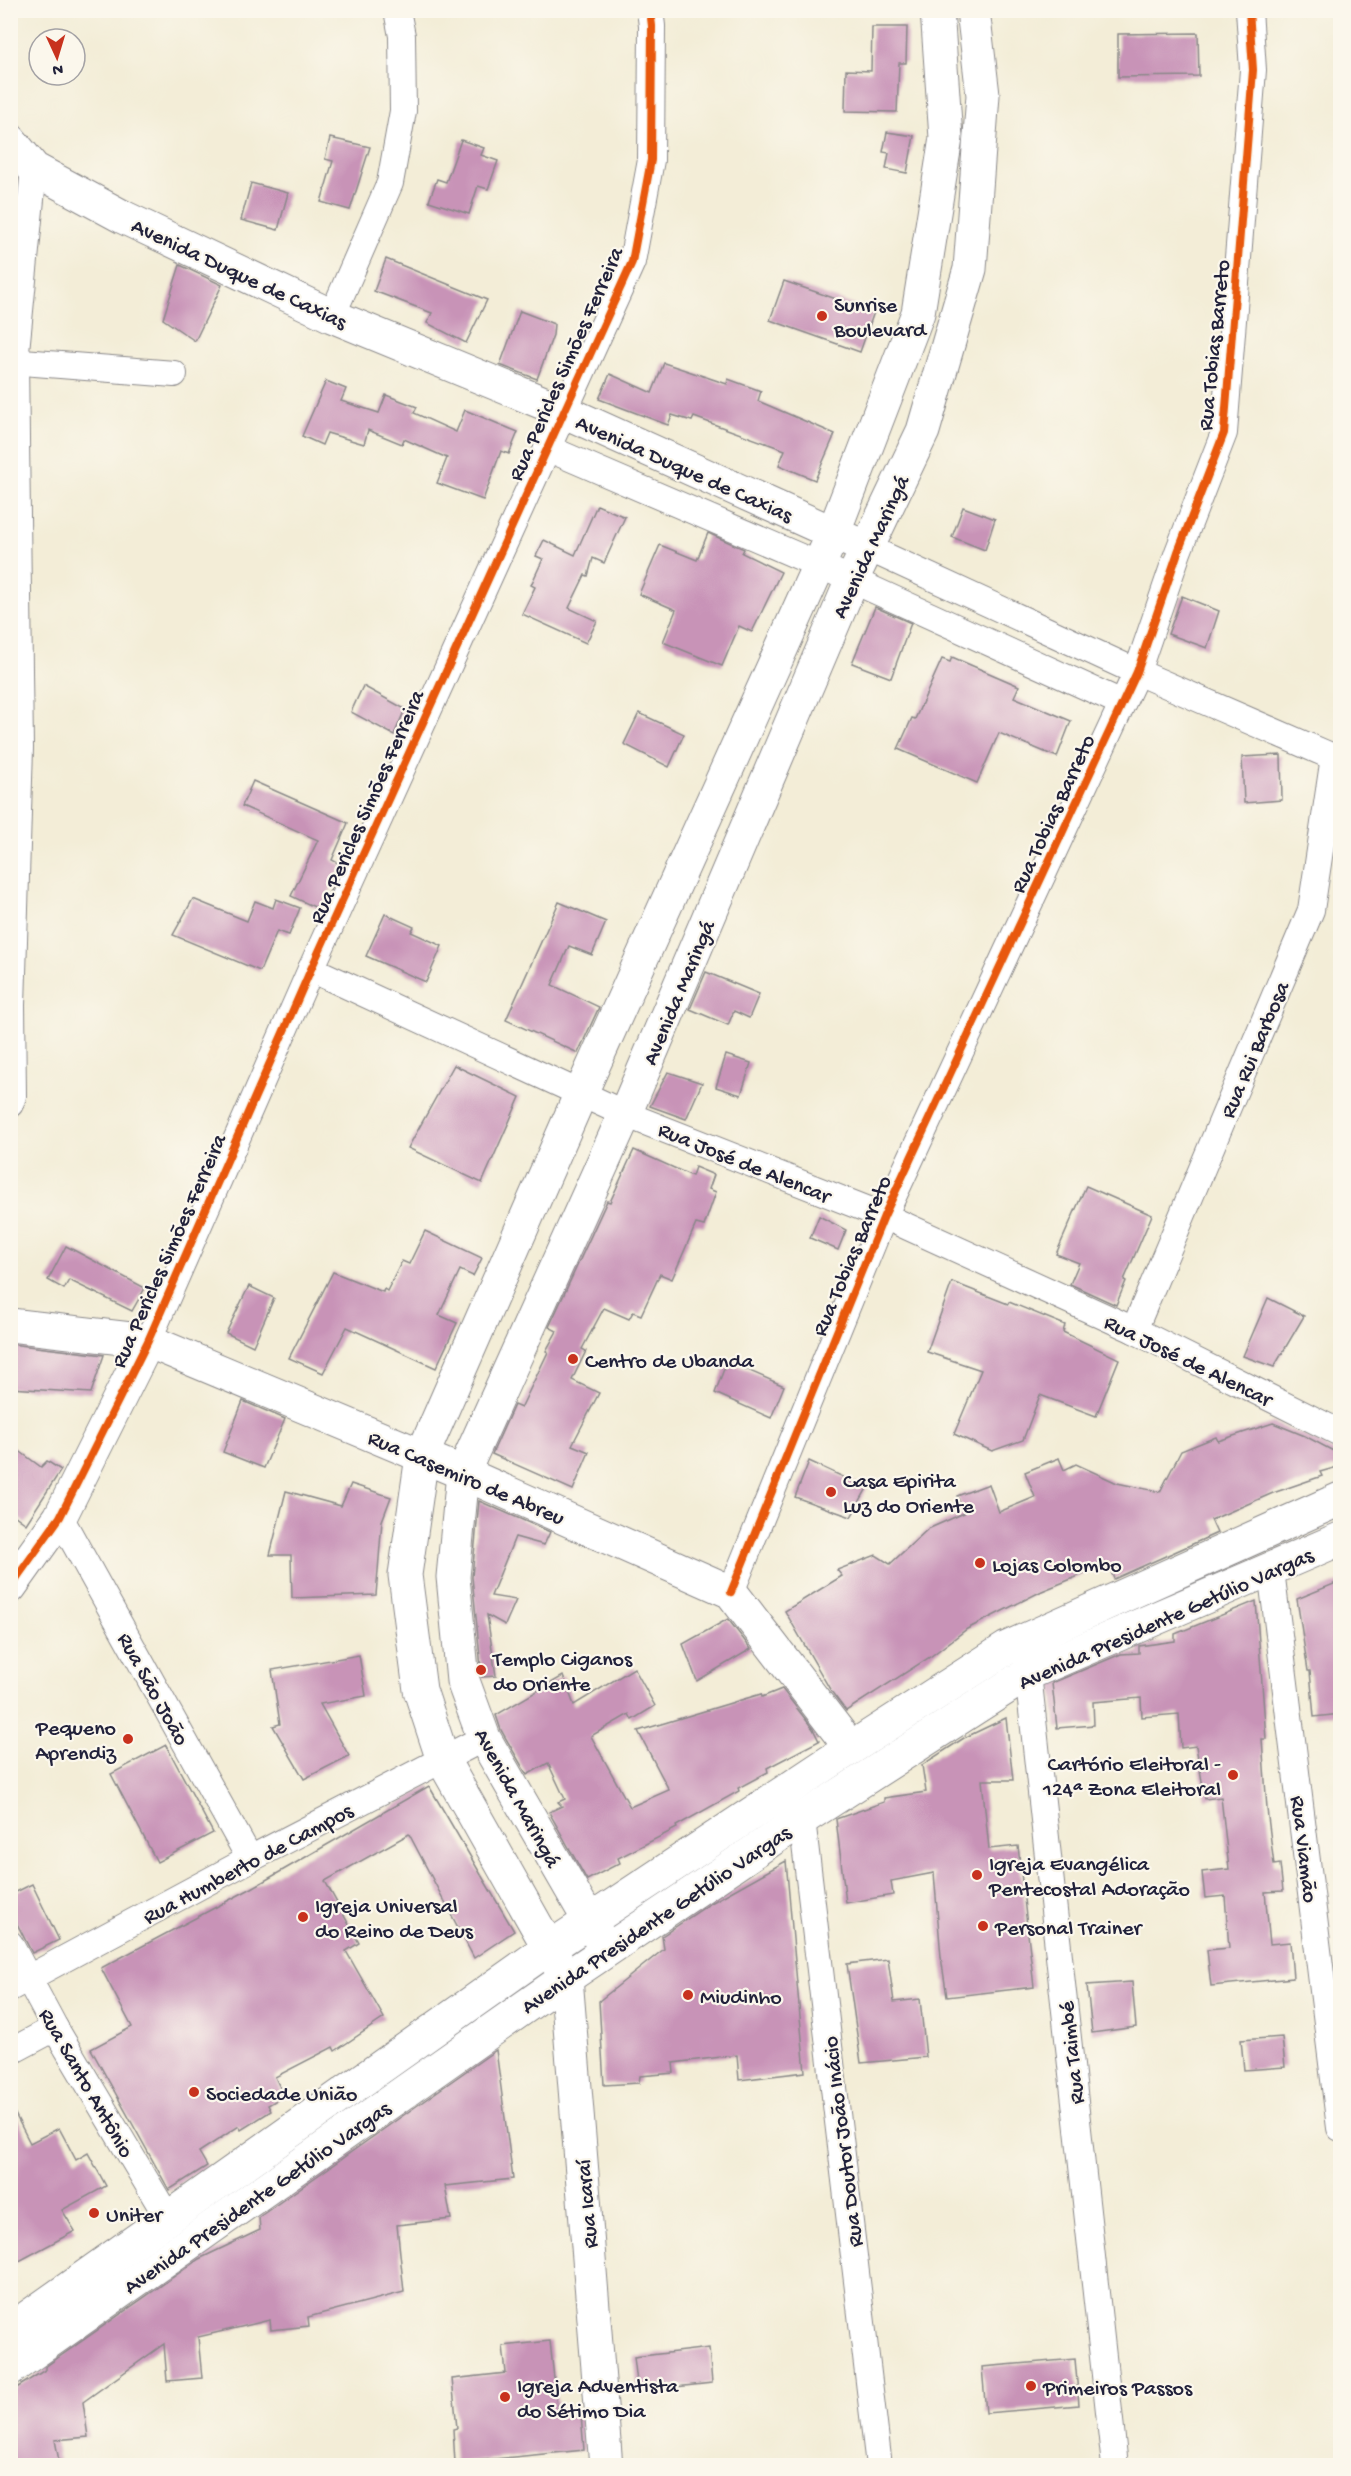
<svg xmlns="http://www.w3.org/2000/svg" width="1351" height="2476" font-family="'Gochi Hand',sans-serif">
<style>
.building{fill:#c893b7}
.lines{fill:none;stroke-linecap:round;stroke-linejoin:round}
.street-casing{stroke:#8a8889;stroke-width:28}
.secondary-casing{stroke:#8a8889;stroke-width:35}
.primary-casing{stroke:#8a8889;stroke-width:35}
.street{stroke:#fff;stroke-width:26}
.secondary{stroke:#fff;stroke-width:33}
.primary{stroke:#fff;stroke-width:33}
.cycleway-casing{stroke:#fbf7ec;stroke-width:11}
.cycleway{stroke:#e8590c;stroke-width:8}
.poi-dot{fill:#c8321e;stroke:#fbf7ec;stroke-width:2}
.labels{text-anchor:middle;stroke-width:4.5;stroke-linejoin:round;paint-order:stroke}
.street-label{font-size:22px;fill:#22223b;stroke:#fbf7ec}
.poi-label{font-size:22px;fill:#22223b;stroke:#fbf7ec;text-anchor:start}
</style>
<rect width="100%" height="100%" fill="#fbf7ec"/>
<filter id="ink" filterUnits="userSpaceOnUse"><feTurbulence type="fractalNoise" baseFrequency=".0167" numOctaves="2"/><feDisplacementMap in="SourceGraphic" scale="12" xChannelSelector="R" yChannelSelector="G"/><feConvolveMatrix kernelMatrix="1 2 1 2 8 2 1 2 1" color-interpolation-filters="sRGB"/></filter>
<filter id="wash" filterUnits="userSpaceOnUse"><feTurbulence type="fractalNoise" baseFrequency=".008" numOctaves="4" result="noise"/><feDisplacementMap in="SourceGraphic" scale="24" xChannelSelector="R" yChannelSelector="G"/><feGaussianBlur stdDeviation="1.35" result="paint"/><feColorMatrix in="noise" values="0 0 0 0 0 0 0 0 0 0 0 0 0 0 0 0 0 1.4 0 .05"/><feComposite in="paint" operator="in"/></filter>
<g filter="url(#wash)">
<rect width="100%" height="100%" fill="#f3edd7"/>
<g id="blocks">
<g class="building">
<polygon points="872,27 907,27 906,63 899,63 897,112 845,111 846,70 871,71"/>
<polygon points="1198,33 1199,76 1118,77 1118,34"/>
<polygon points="887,132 914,136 907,173 886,169 889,153 883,152"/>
<polygon points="330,138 370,147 350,210 321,202 333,161 325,159"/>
<polygon points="461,140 484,148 481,155 498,161 488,189 478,186 469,214 429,201 437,179 446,182"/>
<polygon points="251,183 288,193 278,230 241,220"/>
<polygon points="386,259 487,300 466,343 427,323 432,313 374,291"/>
<polygon points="180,265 222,285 195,341 163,319"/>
<polygon points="784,281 874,312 860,352 770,320"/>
<polygon points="520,311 554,324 553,335 537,379 500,365"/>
<polygon points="664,363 727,384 728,379 761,391 758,401 835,434 815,480 779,465 785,450 694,417 692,421 672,415 668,425 599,399 610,374 652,393"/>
<polygon points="326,381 346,389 341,401 379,413 386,395 417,407 414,413 456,432 465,410 518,432 509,454 501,451 483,500 437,483 447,458 404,439 402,444 368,430 364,444 327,433 322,445 302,436"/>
<polygon points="597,505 625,517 604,563 593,558 588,576 585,575 569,608 597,621 586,643 522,614 535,587 531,585 543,559 536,556 544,540 575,555"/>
<polygon points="963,507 995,519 985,550 952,537"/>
<polygon points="708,533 744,549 742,553 781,572 752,632 739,626 722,666 663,642 676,610 639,594 660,545 697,560"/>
<polygon points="1182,596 1219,611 1207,648 1168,634"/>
<polygon points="875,607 911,623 891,678 852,663"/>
<polygon points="952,657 1019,686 1014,697 1071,721 1057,757 999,733 977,783 898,749 912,718 915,719 942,659 950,662"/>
<polygon points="363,686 405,709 394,735 351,712"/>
<polygon points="639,713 684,734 669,767 624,744"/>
<polygon points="1281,755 1282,800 1244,803 1242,757"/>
<polygon points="253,781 348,823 332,860 342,865 321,910 291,896 318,840 242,806"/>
<polygon points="193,899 247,921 255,901 273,908 276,899 300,908 289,935 277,931 260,971 173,935"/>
<polygon points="559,902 606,922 592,955 569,946 552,985 599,1007 578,1053 506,1020"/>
<polygon points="385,914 414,927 411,932 442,946 426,982 366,956"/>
<polygon points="706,972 759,994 749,1018 734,1011 728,1025 690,1009"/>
<polygon points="726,1055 751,1063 741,1095 716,1087"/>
<polygon points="454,1065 520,1097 482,1183 408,1148"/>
<polygon points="668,1072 702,1083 686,1119 650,1106"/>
<polygon points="634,1150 692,1176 695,1167 714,1175 709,1189 716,1192 704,1226 696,1224 672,1279 660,1274 641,1315 633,1312 629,1319 604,1308 582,1349 586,1351 572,1380 599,1393 572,1445 589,1452 573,1490 492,1454 514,1405 521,1408 548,1352 546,1351 557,1331 549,1327 607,1201 610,1202"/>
<polygon points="1086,1186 1152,1215 1124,1280 1126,1281 1116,1305 1070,1284 1079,1263 1056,1254"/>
<polygon points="819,1216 846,1230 838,1250 810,1238"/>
<polygon points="425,1231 482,1258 473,1276 460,1270 439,1315 457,1323 436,1368 347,1327 323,1373 289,1358 333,1272 383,1292 384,1289 387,1291 402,1261 409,1264"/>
<polygon points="66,1246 145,1288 132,1311 69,1280 64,1289 48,1280"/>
<polygon points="952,1282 1008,1304 1009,1302 1065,1325 1063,1332 1119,1359 1096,1416 1040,1395 1023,1440 992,1451 954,1434 981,1370 927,1352"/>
<polygon points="249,1286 274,1298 253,1346 226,1333"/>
<polygon points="1268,1298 1304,1316 1274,1367 1243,1356"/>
<polygon points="10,1344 104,1355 91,1393 10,1388"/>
<polygon points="727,1361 784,1386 771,1418 715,1393"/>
<polygon points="243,1401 285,1419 264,1468 223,1452"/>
<polygon points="1273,1423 1305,1436 1341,1455 1341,1466 1320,1472 1322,1476 1273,1493 1211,1520 1217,1533 1114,1579 1108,1564 1042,1591 967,1629 930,1657 846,1711 831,1691 785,1611 842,1576 837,1570 876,1555 890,1564 928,1529 964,1513 957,1496 989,1484 999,1512 1035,1497 1025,1472 1059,1458 1064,1470 1076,1464 1117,1483 1160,1492 1181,1451 1216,1437 1218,1441"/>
<polygon points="10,1444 41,1467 47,1461 61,1470 26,1524 10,1512"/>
<polygon points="809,1461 867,1488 851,1517 795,1497"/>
<polygon points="351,1484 391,1497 382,1521 376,1595 292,1598 291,1555 270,1555 286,1491 341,1506"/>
<polygon points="479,1501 550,1532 544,1545 515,1537 491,1596 516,1600 505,1625 487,1615 496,1676 482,1677 472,1577"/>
<polygon points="1341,1581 1341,1714 1314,1717 1310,1671 1308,1671 1297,1599"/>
<polygon points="1256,1601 1266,1739 1262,1739 1267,1809 1274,1865 1280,1864 1283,1891 1265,1892 1270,1944 1290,1942 1293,1978 1211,1986 1207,1950 1229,1948 1225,1896 1205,1898 1202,1872 1229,1869 1221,1797 1205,1799 1196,1746 1181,1748 1179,1714 1142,1717 1141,1698 1093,1702 1094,1725 1057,1728 1052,1683 1121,1654 1139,1653 1139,1646 1175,1641 1175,1634"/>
<polygon points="728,1619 751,1649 697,1681 683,1644"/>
<polygon points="359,1655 366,1696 320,1704 349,1756 304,1779 273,1726 280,1724 272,1670"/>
<polygon points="634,1668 655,1706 632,1720 629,1714 591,1736 630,1807 669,1790 638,1731 761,1694 762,1697 782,1689 813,1729 819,1741 767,1768 768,1772 738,1788 739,1791 676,1826 677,1828 618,1858 620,1863 587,1880 549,1812 562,1806 558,1802 565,1799 548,1763 527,1775 501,1730 496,1715 563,1676 574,1705"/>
<polygon points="1006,1718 1013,1780 982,1780 989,1849 1018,1846 1034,1987 947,1997 941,1957 934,1873 891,1881 893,1895 846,1903 836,1819 884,1802 884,1798 926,1792 922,1765 964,1738"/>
<polygon points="166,1745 213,1833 157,1862 111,1774"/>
<polygon points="429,1786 514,1931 474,1958 409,1834 325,1881 359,1943 346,1951 384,2018 335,2051 333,2047 275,2077 284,2096 268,2105 271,2111 241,2130 239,2126 199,2152 207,2166 169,2190 91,2049 132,2027 101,1968 252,1888"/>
<polygon points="786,1861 805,2072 739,2080 737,2055 673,2063 674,2073 640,2076 639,2083 604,2085 599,2001 664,1949 662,1936 711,1903"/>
<polygon points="32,1884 59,1940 32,1953 10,1910 10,1895"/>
<polygon points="888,1959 894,2002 920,1999 926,2057 861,2063 847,1964"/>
<polygon points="1132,1982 1136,2027 1092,2033 1087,1985"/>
<polygon points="1282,2037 1285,2067 1244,2070 1241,2040"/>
<polygon points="496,2050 513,2179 445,2186 451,2219 397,2225 404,2292 308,2317 309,2326 271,2330 270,2320 198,2337 202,2378 167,2381 164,2344 83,2402 88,2437 55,2440 60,2466 10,2466 10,2392 45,2370 45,2367 199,2259 260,2230 259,2217"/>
<polygon points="10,2104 30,2143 59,2128 76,2160 88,2153 106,2186 62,2210 75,2231 10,2266"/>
<polygon points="550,2341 558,2416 581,2414 584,2450 455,2463 453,2429 457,2428 452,2379 506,2373 503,2346"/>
<polygon points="709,2348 712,2383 638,2391 634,2357"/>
<polygon points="1075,2359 1079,2405 986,2413 982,2367"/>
</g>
</g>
</g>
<g filter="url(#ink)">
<use href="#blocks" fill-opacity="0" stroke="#8a8889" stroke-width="1.5"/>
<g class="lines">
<defs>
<g id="street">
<polyline points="332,316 390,183 403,111 402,36 397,10"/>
<polyline points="10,361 174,374"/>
<polyline points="547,448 819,565 1122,703"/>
<polyline points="868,548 1137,672 1340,760"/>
<polyline points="311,969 625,1114 884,1216 1134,1330 1340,1433"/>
<polyline points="10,1104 13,1096 12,1005 20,748 15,361 34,169"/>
<polyline points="1134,1330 1311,910 1334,757"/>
<polyline points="148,1341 311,969 632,262 651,160 652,26 650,10"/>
<polyline points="60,1517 250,1859"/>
<polyline points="1271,1570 1340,2128"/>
<polyline points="731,1592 884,1216 1137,672 1178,552 1224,433 1253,70 1249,10"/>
<polyline points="1026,1656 1115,2466"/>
<polyline points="802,1819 879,2466"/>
<polyline points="10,1944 55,2028 168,2218"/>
<polyline points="10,1988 250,1859 484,1738"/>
<polyline points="10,2052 55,2028"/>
</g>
<g id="secondary">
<polyline points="10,140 34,169 123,217 332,316 563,411 853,542"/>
<polyline points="10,1325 148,1341 463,1473 731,1592 851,1748"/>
<polyline points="10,1587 60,1517 148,1341"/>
<polyline points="604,1946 484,1738 463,1681 453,1577 463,1473 625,1114 852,580 923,431 970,269 983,95 973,10"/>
<polyline points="606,2466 566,1978 443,1760 420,1690 405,1575 422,1456 581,1093 833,534 918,313 946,138 937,10"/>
</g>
<g id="primary">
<polyline points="10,2330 549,1948 828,1763 1007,1648 1340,1499"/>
<polyline points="10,2369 566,1978 802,1819 1029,1673 1340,1539"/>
</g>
</defs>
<use href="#street" class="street-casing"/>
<use href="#secondary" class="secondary-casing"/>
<use href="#primary" class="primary-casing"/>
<use href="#street" class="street"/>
<use href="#secondary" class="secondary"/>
<use href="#primary" class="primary"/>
<defs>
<g id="cycleway">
<polyline points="10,1587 60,1517 148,1341 311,969 632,262 651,160 652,26 650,10"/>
<polyline points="731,1592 884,1216 1137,672 1178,552 1224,433 1253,70 1249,10"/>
</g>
</defs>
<use href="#cycleway" class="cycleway-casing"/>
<use href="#cycleway" class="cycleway"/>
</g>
</g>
<g class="poi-dot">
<circle cx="822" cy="316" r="6"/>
<circle cx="573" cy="1359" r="6"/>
<circle cx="831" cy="1492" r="6"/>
<circle cx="980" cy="1563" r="6"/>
<circle cx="481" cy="1670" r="6"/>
<circle cx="128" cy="1739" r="6"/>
<circle cx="1233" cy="1775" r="6"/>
<circle cx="977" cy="1875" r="6"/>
<circle cx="303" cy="1917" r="6"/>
<circle cx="983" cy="1926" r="6"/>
<circle cx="688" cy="1995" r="6"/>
<circle cx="194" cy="2092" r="6"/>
<circle cx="94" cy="2213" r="6"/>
<circle cx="1031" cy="2386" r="6"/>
<circle cx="505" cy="2397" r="6"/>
</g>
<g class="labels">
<g class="street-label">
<text transform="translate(240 272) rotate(25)" y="8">Avenida Duque de Caxias</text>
<text transform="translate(1212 345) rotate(-84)" y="8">Rua Tobias Barreto</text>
<text transform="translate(564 363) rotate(-66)" y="8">Rua Pericles Simões Ferreira</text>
<text transform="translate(685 467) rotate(24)" y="8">Avenida Duque de Caxias</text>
<text transform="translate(869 546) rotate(-65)" y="8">Avenida Maringá</text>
<text transform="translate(365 806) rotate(-66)" y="8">Rua Pericles Simões Ferreira</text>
<text transform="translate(1051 813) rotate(-65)" y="8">Rua Tobias Barreto</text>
<text transform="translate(677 992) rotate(-67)" y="8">Avenida Maringá</text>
<text transform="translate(1253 1049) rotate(-67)" y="8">Rua Rui Barbosa</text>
<text transform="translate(745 1161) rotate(22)" y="8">Rua José de Alencar</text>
<text transform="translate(167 1250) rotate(-66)" y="8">Rua Pericles Simões Ferreira</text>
<text transform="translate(850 1255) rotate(-67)" y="8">Rua Tobias Barreto</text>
<text transform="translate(1189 1359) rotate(26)" y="8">Rua José de Alencar</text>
<text transform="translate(467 1476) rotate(23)" y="8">Rua Casemiro de Abreu</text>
<text transform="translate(1165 1617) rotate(-24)" y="8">Avenida Presidente Getúlio Vargas</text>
<text transform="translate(155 1688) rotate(61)" y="8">Rua São João</text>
<text transform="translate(519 1797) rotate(61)" y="8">Avenida Maringá</text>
<text transform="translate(1306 1849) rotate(83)" y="8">Rua Viamão</text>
<text transform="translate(247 1862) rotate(-28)" y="8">Rua Humberto de Campos</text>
<text transform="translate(655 1918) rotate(-34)" y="8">Avenida Presidente Getúlio Vargas</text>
<text transform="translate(1070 2053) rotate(-96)" y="8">Rua Taimbé</text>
<text transform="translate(88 2082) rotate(60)" y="8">Rua Santo Antônio</text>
<text transform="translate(841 2142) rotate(-97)" y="8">Rua Doutor João Inácio</text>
<text transform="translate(256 2196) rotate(-35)" y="8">Avenida Presidente Getúlio Vargas</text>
<text transform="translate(585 2204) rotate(-95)" y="8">Rua Icaraí</text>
</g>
<g class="poi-label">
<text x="834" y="311">Sunrise<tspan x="834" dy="25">Boulevard</tspan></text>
<text x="585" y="1367">Centro de Ubanda</text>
<text x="843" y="1487">Casa Epirita<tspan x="843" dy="25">Luz do Oriente</tspan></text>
<text x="992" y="1571">Lojas Colombo</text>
<text x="493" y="1665">Templo Ciganos<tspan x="493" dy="25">do Oriente</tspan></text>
<text x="116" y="1734" text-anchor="end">Pequeno<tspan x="116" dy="25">Aprendiz</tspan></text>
<text x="1221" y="1770" text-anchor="end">Cartório Eleitoral -<tspan x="1221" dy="25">124ª Zona Eleitoral</tspan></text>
<text x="989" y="1870">Igreja Evangélica<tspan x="989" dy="25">Pentecostal Adoração</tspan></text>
<text x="315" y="1912">Igreja Universal<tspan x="315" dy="25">do Reino de Deus</tspan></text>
<text x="995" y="1934">Personal Trainer</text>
<text x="700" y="2003">Miudinho</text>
<text x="206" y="2100">Sociedade União</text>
<text x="106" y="2221">Uniter</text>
<text x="517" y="2392">Igreja Adventista<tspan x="517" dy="25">do Sétimo Dia</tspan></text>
<text x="1043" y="2394">Primeiros Passos</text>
</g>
</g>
<rect width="1351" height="2476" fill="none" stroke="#fbf7ec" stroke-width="36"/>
<g transform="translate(57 57) rotate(176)"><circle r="28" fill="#fbf7ec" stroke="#a4a2a5" stroke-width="1.5"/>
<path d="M0-4.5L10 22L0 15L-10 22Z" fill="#c8321e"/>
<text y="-9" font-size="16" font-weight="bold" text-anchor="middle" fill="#22223b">N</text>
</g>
</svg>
